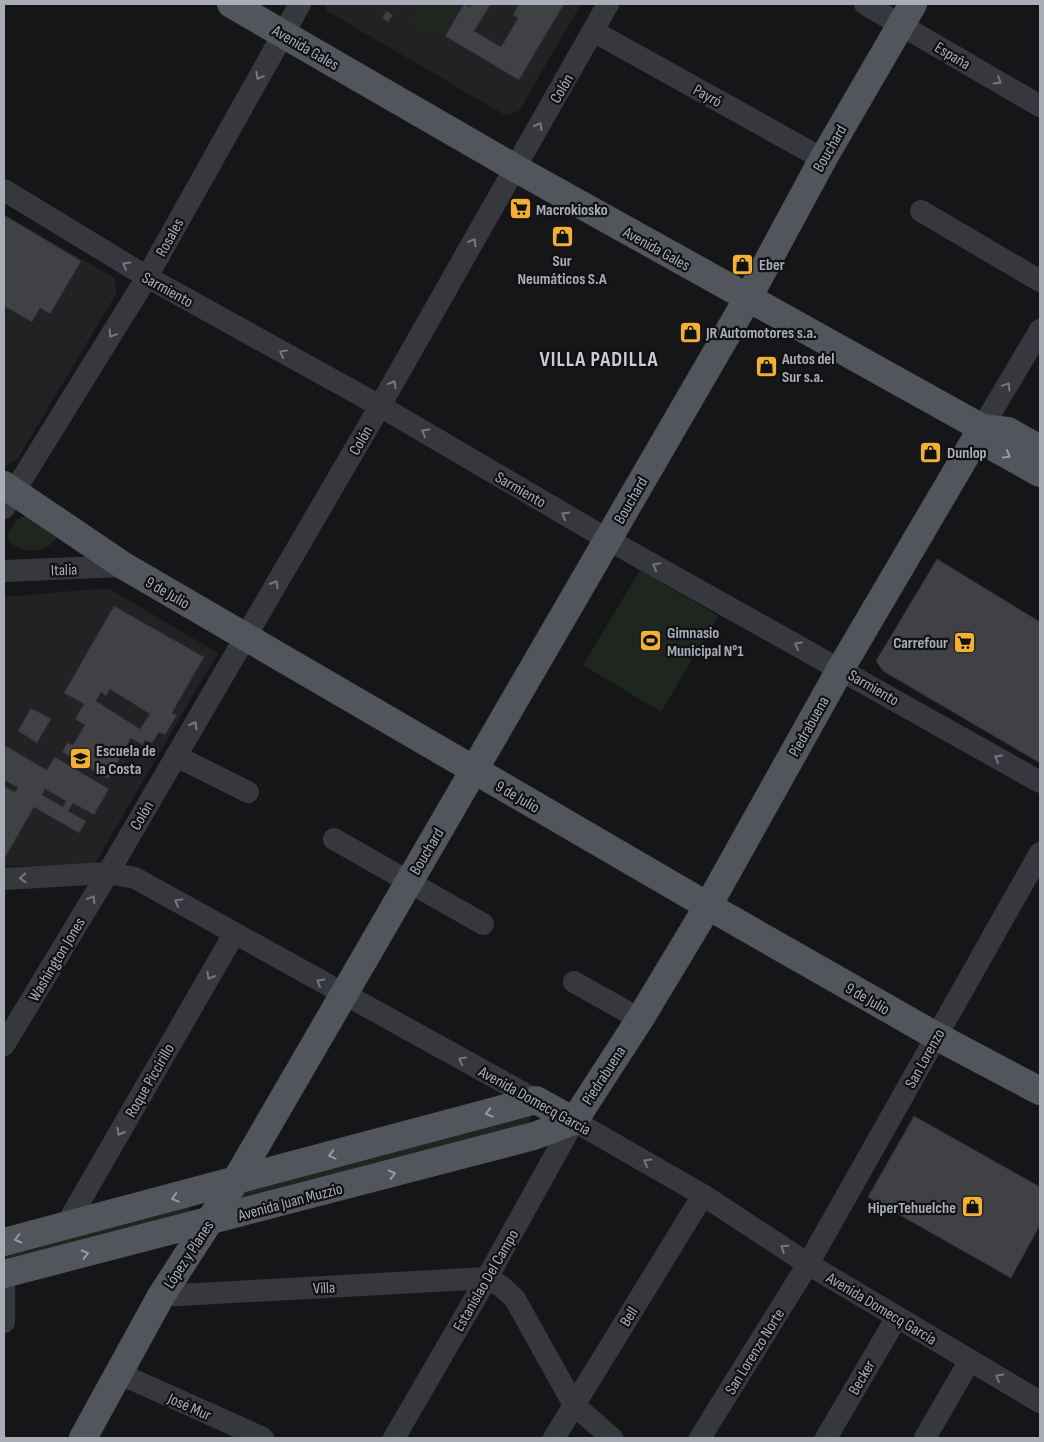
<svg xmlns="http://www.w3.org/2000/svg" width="1044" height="1442" font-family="'Sofia Sans Condensed',sans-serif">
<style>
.built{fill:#222225}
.green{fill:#1e261f}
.building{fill:#404145;stroke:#303034;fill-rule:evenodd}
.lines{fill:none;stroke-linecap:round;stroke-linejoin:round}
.minor{stroke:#37383d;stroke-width:22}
.major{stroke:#53555c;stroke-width:28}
.oneway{stroke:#757881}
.oneway2{stroke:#979ba6}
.labels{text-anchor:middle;stroke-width:4.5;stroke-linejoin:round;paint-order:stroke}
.street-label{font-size:16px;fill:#a8adb8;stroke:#111113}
.poi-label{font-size:16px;font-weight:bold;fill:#a8adb8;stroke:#111113;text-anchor:start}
.district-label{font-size:21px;font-weight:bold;letter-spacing:1px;fill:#c9ccd4;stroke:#111113}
</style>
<rect width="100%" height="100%" fill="#161618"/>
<g class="built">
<polygon points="325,4 581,4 519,111 505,115 327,11"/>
<polygon points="4,215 115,278 116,294 18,458 4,467"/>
<polygon points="108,588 218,653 94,865 4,866 4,597"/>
</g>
<g class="green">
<polygon points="421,4 460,4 439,41 410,23"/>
<path d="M22,517h7l25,15 2,5c-6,18 -46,19 -49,-3l9,-14z"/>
<polygon points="640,570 718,616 661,712 583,665"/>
<polygon points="524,1114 529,1116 531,1125 242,1199 240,1193"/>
<polygon points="190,1206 191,1216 4,1268 4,1251"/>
</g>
<g class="building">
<polygon points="464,4 470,7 472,4 491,4 474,31 501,47 518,18 513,15 519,4 564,4 519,80 445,36"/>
<polygon points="386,11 393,15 388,22 382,18"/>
<polygon points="4,215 81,261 50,314 40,308 32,322 4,306"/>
<polygon points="937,559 1040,622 1040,763 883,671 876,661"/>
<path d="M114,606l90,51 -32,56 5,2 -12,20 -6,-3 -7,11 -7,-3 -2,5 -12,-7 -23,41 -46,-27 5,-9 6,2 12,-20 -10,-6 9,-15 -20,-11zM110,689l40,25 -10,15 -44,-28 5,-9 5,4z"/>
<polygon points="31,708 51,719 37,743 18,731"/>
<path d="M6,746l41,24 8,-13 54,32 -15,26 -21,-12 -5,8 18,10 -7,12 -45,-26 -30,52v-73l11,6 3,-4 -14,-8v-30zM45,789l21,12 -3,6 -21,-12z"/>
<polygon points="914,1116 1040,1187 1040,1225 1011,1278 868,1197"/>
</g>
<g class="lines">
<g class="minor">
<polyline points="865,4 1040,106"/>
<polyline points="593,31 823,159"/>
<polyline points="4,190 147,277 380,406 607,539 1040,782"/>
<polyline points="921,211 1040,281"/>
<polyline points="982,428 1040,330"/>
<polyline points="4,508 147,277 300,4"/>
<polyline points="4,571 124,566"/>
<polyline points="176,756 248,792"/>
<polyline points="334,839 483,924"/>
<polyline points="4,879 108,873 135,878 536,1100"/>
<polyline points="574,982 640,1019"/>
<polyline points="4,1045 108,873 380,406 608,4"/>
<polyline points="65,1227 234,934"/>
<polyline points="161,1296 487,1278 501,1286 515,1299 574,1405 612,1438"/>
<polyline points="4,1322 4,1274"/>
<polyline points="118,1373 263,1438"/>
<polyline points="394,1438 487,1278 574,1121 703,1195 808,1264 1040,1402"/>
<polyline points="554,1438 703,1195"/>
<polyline points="700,1438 808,1264 1040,853"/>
<polyline points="826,1438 897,1317"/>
<polyline points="925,1438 970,1360"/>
</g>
<g class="major">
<polyline points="231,4 515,168 982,428 1008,431 1040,449"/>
<polyline points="982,428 997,449 1040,473"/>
<polyline points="4,485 124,566 708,906 936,1036 1040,1091"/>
<polyline points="574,1121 640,1019 708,906 841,668 982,428"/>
<polyline points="4,1242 536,1100 574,1121"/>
<polyline points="4,1274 534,1136 574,1121"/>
<polyline points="83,1438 161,1296 236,1180 748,298 823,159 913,4"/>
</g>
</g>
<defs><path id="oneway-chevron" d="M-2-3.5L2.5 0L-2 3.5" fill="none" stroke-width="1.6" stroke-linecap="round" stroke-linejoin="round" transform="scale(1.25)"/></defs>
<g class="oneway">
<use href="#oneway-chevron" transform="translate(259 76) rotate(119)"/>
<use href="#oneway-chevron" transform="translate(998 81) rotate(31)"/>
<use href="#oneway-chevron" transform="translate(539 126) rotate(-60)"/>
<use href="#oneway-chevron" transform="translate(473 242) rotate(-60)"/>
<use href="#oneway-chevron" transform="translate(126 265) rotate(-149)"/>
<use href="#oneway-chevron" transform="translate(112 334) rotate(122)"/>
<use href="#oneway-chevron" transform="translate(283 353) rotate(-151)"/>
<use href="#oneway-chevron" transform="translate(393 384) rotate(-60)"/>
<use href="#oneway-chevron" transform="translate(1007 386) rotate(-59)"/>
<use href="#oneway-chevron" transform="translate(425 432) rotate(-150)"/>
<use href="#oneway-chevron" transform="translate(565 515) rotate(-150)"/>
<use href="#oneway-chevron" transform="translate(656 566) rotate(-151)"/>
<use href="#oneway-chevron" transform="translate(275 584) rotate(-60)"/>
<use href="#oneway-chevron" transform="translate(798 645) rotate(-151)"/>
<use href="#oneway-chevron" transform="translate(194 725) rotate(-60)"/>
<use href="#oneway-chevron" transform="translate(998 758) rotate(-150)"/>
<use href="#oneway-chevron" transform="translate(23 878) rotate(177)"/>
<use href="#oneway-chevron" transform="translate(92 899) rotate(-59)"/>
<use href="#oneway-chevron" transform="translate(178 902) rotate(-151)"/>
<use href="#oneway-chevron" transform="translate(210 976) rotate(120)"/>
<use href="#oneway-chevron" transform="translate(320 982) rotate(-150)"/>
<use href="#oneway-chevron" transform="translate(462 1060) rotate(-151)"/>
<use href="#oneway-chevron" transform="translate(120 1132) rotate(120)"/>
<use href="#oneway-chevron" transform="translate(647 1162) rotate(-150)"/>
<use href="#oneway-chevron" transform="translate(784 1248) rotate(-147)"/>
<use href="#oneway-chevron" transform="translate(999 1377) rotate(-149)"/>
</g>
<g class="oneway2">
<use href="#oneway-chevron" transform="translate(1007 455) rotate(29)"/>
<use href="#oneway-chevron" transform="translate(489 1113) rotate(165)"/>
<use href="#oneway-chevron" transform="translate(332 1155) rotate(165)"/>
<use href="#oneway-chevron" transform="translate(392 1174) rotate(-15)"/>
<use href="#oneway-chevron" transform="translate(175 1198) rotate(165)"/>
<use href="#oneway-chevron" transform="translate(18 1239) rotate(166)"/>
<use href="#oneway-chevron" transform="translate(85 1254) rotate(-14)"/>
</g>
<defs>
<symbol id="supermarket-square" viewBox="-11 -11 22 22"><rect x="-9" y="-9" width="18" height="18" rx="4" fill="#f2b134" stroke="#111113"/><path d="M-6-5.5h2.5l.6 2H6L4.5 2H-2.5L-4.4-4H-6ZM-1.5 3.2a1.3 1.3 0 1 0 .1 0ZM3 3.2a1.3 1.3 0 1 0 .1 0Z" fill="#111"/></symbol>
<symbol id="shop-square" viewBox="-11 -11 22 22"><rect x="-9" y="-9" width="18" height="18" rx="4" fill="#f2b134" stroke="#111113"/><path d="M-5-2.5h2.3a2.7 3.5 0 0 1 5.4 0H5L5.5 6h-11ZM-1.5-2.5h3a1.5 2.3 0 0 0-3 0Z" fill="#111"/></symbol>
<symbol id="stadium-square" viewBox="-11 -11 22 22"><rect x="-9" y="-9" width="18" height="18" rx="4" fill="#f2b134" stroke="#111113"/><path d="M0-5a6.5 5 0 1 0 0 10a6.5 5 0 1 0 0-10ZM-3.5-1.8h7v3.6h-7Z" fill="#111"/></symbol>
<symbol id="school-square" viewBox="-11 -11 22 22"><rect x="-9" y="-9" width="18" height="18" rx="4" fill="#f2b134" stroke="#111113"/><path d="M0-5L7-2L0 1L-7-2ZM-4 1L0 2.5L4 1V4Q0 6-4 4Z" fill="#111"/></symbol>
</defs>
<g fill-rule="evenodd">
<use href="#supermarket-square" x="508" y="196" width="25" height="25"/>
<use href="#shop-square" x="550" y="224" width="25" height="25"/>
<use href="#shop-square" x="730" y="252" width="25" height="25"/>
<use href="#shop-square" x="678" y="320" width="25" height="25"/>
<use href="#shop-square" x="754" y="354" width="25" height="25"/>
<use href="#shop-square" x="918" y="440" width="25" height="25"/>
<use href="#stadium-square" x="638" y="628" width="25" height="25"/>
<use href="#supermarket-square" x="952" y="630" width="25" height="25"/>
<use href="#school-square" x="68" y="746" width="25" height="25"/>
<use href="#shop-square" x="960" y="1194" width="25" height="25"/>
</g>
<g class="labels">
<g class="street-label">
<text transform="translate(306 47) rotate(30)" y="6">Avenida Gales</text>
<text transform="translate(953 55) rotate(31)" y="6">España</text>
<text transform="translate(561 88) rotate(-60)" y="6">Colón</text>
<text transform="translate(708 95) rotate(29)" y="6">Payró</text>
<text transform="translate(829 148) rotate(-60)" y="6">Bouchard</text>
<text transform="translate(169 237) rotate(-61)" y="6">Rosales</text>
<text transform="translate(657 248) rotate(29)" y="6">Avenida Gales</text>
<text transform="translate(168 289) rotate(29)" y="6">Sarmiento</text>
<text transform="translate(360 440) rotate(-60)" y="6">Colón</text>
<text transform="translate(521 489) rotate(30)" y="6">Sarmiento</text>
<text transform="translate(630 500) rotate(-60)" y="6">Bouchard</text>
<text transform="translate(64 569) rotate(-2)" y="6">Italia</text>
<text transform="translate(168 592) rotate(30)" y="6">9 de Julio</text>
<text transform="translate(874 687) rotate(30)" y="6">Sarmiento</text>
<text transform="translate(808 726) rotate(-61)" y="6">Piedrabuena</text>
<text transform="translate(518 796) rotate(30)" y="6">9 de Julio</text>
<text transform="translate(141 815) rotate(-60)" y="6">Colón</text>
<text transform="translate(426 851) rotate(-59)" y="6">Bouchard</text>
<text transform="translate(56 959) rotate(-59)" y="6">Washington Jones</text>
<text transform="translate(868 998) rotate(30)" y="6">9 de Julio</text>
<text transform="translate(924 1058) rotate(-61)" y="6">San Lorenzo</text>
<text transform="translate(603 1075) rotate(-57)" y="6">Piedrabuena</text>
<text transform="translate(149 1080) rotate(-60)" y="6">Roque Piccirillo</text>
<text transform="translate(535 1100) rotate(29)" y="6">Avenida Domecq García</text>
<text transform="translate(290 1201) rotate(-15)" y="6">Avenida Juan Muzzio</text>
<text transform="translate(188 1254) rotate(-57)" y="6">López y Planes</text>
<text transform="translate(485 1280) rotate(-60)" y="6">Estanislao Del Campo</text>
<text transform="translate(324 1287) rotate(-3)" y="6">Villa</text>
<text transform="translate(882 1308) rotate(31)" y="6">Avenida Domecq García</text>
<text transform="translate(628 1316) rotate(-58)" y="6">Bell</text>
<text transform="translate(754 1351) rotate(-58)" y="6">San Lorenzo Norte</text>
<text transform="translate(861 1377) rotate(-60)" y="6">Becker</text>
<text transform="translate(190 1406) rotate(24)" y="6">José Mur</text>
</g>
<g class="poi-label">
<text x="536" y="215">Macrokiosko</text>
<text x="562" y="266" text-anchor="middle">Sur<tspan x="562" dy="18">Neumáticos S.A</tspan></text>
<text x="759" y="270">Eber</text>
<text x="706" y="338">JR Automotores s.a.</text>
<text x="782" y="364">Autos del<tspan x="782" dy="18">Sur s.a.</tspan></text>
<text x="947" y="458">Dunlop</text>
<text x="667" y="638">Gimnasio<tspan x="667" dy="18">Municipal N°1</tspan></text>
<text x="948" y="648" text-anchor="end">Carrefour</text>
<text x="96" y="756">Escuela de<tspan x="96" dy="18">la Costa</tspan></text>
<text x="956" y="1213" text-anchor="end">HiperTehuelche</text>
</g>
<g class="district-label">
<text x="599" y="366">VILLA PADILLA</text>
</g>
</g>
<rect width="1044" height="1442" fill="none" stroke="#a8adb8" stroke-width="10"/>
</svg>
